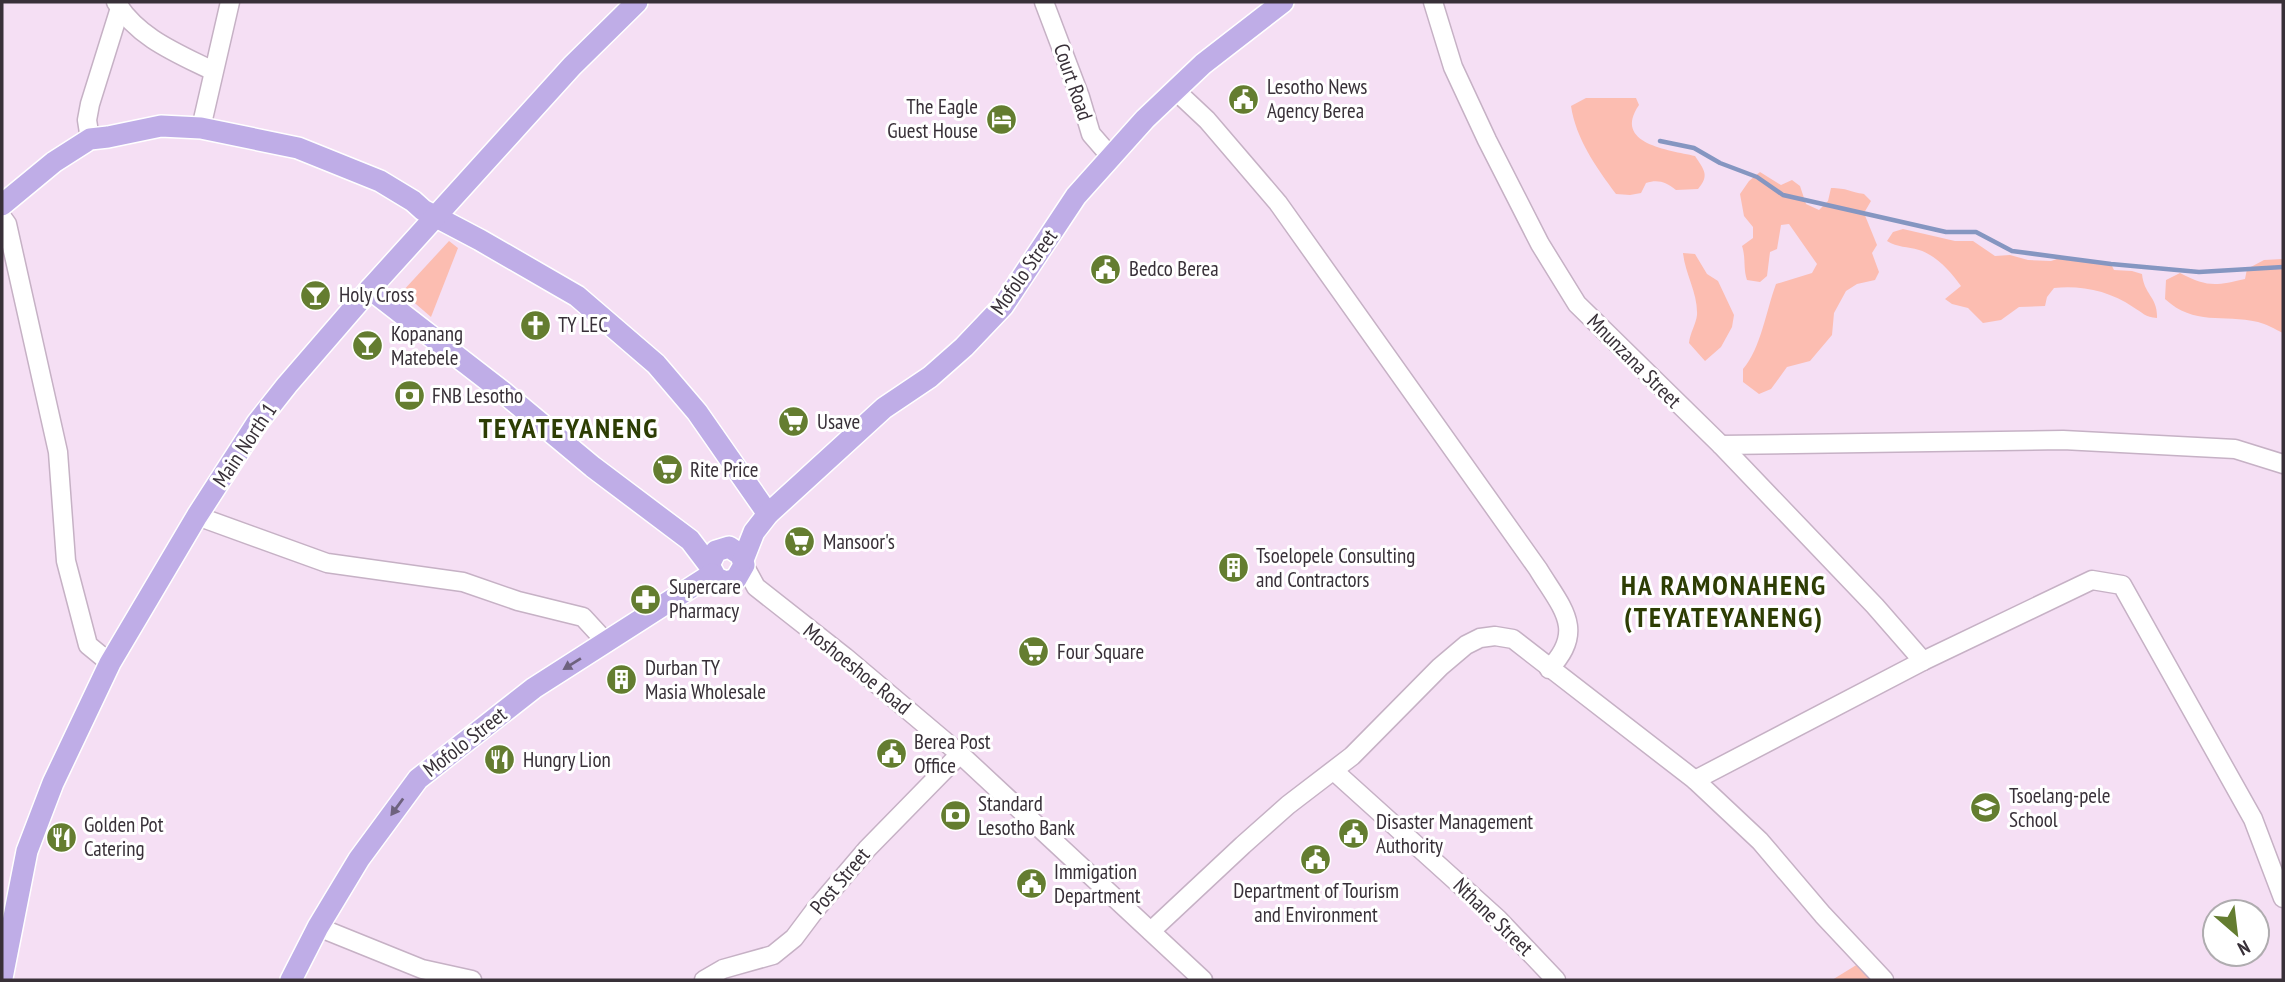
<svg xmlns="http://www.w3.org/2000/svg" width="2285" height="982" font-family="'PT Sans Narrow',sans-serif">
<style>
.green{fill:#fcbdb1}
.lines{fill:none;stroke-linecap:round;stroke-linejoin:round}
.stream{stroke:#8596c1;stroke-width:4.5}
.minor-casing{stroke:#c6b1c5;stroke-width:21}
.major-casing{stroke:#fff;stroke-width:24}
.minor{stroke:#fff;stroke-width:18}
.major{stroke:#bfade7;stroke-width:21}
.oneway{fill:#6e627e}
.labels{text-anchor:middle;stroke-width:6;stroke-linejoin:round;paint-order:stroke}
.street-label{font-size:21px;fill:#383038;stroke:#fff}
.poi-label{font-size:21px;fill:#383038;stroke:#fff;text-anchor:start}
.district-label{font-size:28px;font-weight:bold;letter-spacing:2px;fill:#2d3d04;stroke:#fff}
</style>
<rect width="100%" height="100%" fill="#f5dff4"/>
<g class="green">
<path d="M1586,98h50l3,7c-27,39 30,45 56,51 9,14 15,19 3,33l-22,1c-10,-8 -18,-11 -30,-7l-5,10 -11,2 -14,-1c-20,-27 -40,-55 -45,-88z"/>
<path d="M1760,172l21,13 11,-5 8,6 6,18 13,6 9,-9 3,-13c16,0 19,4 33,6l7,7 -7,12 13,32 -5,8 7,19 -4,8 -18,4 -11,7 -12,22 -2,22 -22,26 -23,6 -16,22 -12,5 -16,-12v-13c18,-21 23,-58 33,-85l36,-11 5,-9 -28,-40 -8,1 -4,24 -7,3 -3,24 -7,6 -13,-2c-4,-12 -1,-22 -5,-34l11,-8v-11l-9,-11 -4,-22 9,-13z"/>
<path d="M1903,229l52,12h18l22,15 15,-1 18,5 23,1 12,-4 48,7 3,6 18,1 10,3c2,21 16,23 15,44 -12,-1 -14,-5 -24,-11 -23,-16 -52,-22 -79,-19l-7,9 -2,9 -26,1 -18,13 -18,3 -15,-15 -16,-4 -7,-5 16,-13c-10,-14 -25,-31 -42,-36 -12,-4 -21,-2 -32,-9l6,-9z"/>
<polygon points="449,241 458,248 431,317 402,292"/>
<path d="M1683,253l12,1 12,20 11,7 16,34 -2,12 -11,20 -16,14 -16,-18c1,-10 7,-19 8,-28 1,-22 -12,-41 -14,-62z"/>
<path d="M2283,259v74c-8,-4 -17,-9 -25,-11 -35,-8 -64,4 -93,-23l1,-19 14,-7c27,14 35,13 65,6l2,-10 17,-9z"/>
<polygon points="1858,964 1873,980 1832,980"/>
</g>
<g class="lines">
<polyline class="stream" points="1660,141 1694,148 1720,163 1757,177 1783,195 1946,232 1976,232 2012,251 2111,264 2199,272 2283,267"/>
<defs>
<g id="minor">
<path d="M116,2c22,36 61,51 97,69"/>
<polyline points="1044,2 1080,97 1091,134 1111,157"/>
<polyline points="1433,2 1453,67 1487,140 1540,244 1577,304 1721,445 1875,606 1923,661"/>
<path d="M1175,90l32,30 71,83 260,366c23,38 49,61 11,100"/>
<polyline points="201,128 230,2"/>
<polyline points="90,139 87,120 90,104 120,8"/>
<polyline points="2,217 7,224 58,452 66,561 88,645 110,663"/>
<polyline points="1721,445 2063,440 2235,449 2283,464"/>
<polyline points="197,516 327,563 463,582 518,601 583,617 606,642"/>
<polyline points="744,565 756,587 845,657 960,754 1203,980"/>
<polyline points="1334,771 1498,919 1556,980"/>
<polyline points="1695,780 1923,661 2092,580 2122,585 2253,819 2283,898"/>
<polyline points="318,927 422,969 472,980"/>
<polyline points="1151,931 1243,845 1288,805 1352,756 1440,667 1466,645 1480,638 1495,636 1513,639 1695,780 1760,841 1823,915 1884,980"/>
<polyline points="704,980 723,969 773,955 794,938 815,910 867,849 960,754"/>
</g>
<g id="major">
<polyline points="2,205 54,162 90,139 108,137 161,126 201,128 298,148 380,181 413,201 423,210 480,240 577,296 656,364 697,412 768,514"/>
<polyline points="370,289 503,392 593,467 690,540 709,565 716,578 726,582 736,579 744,565 741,555 729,547 716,551 709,565"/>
<polyline points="743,560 754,532 768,514 884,408 930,377 964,347 1003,306 1076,196 1145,119 1203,64 1283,2"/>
<polyline points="2,978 27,851 53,783 110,663 197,516 257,423 287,385 370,289 572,66 637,2"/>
<polyline points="291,980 318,927 359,859 418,779 534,688 712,574"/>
</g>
</defs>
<use href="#minor" class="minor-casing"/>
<use href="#major" class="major-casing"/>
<use href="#minor" class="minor"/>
<use href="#major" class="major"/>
</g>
<defs><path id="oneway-solid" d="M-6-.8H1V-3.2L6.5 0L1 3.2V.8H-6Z" transform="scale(1.75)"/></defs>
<g class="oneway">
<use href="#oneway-solid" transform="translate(572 664) rotate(148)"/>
<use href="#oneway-solid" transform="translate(397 807) rotate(126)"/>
</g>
<defs>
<symbol id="civic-disc" viewBox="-11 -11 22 22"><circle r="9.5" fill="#647d30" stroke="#fff"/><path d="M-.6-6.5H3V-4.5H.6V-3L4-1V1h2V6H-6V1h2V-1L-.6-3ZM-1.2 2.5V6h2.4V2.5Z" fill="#fff"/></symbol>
<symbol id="hotel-disc" viewBox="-11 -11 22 22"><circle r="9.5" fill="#647d30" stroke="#fff"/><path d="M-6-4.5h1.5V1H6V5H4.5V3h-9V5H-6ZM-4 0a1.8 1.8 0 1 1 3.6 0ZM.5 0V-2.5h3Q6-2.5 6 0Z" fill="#fff"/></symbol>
<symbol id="bar-disc" viewBox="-11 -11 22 22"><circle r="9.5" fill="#647d30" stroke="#fff"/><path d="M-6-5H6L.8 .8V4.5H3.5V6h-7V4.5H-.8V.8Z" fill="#fff"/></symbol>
<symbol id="church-disc" viewBox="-11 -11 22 22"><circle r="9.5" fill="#647d30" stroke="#fff"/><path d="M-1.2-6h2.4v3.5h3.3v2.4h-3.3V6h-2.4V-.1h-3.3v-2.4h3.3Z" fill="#fff"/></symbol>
<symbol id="bank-disc" viewBox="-11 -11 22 22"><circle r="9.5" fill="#647d30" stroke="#fff"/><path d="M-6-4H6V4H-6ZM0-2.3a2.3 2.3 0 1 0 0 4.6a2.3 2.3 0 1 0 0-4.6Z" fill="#fff"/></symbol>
<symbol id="supermarket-disc" viewBox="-11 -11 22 22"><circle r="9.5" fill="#647d30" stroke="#fff"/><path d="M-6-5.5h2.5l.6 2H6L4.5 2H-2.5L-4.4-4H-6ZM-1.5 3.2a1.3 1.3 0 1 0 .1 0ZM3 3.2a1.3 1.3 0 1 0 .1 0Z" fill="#fff"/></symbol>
<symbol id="building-disc" viewBox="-11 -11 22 22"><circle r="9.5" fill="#647d30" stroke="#fff"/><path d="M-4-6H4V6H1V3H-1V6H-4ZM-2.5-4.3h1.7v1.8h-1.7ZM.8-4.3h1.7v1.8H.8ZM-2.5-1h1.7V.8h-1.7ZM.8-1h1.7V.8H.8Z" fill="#fff"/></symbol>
<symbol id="pharmacy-disc" viewBox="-11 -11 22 22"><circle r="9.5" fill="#647d30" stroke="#fff"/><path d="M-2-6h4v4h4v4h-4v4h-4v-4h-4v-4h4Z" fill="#fff"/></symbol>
<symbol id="restaurant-disc" viewBox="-11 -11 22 22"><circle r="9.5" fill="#647d30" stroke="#fff"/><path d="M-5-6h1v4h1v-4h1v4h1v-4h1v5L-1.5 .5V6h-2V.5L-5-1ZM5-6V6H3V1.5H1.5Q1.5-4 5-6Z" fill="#fff"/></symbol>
<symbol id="school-disc" viewBox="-11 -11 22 22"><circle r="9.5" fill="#647d30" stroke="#fff"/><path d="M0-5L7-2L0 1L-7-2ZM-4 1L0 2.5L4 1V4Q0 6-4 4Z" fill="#fff"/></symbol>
</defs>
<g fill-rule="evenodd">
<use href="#civic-disc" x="1226" y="82" width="35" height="35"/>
<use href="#hotel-disc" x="984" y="102" width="35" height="35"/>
<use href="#civic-disc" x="1088" y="252" width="35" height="35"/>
<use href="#bar-disc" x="298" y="278" width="35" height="35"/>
<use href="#church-disc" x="518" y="308" width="35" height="35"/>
<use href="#bar-disc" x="350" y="328" width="35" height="35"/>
<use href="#bank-disc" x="392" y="378" width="35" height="35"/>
<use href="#supermarket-disc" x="776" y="404" width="35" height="35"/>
<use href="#supermarket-disc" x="650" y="452" width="35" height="35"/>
<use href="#supermarket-disc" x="782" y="524" width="35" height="35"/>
<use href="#building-disc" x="1216" y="550" width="35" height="35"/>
<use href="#pharmacy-disc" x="628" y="582" width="35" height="35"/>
<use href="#supermarket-disc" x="1016" y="634" width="35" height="35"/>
<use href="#building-disc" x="604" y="662" width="35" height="35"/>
<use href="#civic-disc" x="874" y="736" width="35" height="35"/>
<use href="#restaurant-disc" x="482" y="742" width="35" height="35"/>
<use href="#school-disc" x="1968" y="790" width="35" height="35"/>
<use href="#bank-disc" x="938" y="798" width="35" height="35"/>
<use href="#civic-disc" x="1336" y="816" width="35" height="35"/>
<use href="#restaurant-disc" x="44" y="820" width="35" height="35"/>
<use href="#civic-disc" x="1298" y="842" width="35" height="35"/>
<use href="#civic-disc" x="1014" y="866" width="35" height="35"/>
</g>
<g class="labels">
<g class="street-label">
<text transform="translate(1073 82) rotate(71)" y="7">Court Road</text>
<text transform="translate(1024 272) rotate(-55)" y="7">Mofolo Street</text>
<text transform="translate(1634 361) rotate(45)" y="7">Mnunzana Street</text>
<text transform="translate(245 445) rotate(-56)" y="7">Main North 1</text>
<text transform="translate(857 669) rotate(39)" y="7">Moshoeshoe Road</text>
<text transform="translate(465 742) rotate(-38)" y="7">Mofolo Street</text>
<text transform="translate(840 881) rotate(-50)" y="7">Post Street</text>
<text transform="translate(1493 917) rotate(44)" y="7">Nthane Street</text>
</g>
<g class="poi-label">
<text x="1267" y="94">Lesotho News<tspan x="1267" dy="24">Agency Berea</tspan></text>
<text x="978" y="114" text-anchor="end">The Eagle<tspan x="978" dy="24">Guest House</tspan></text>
<text x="1129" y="276">Bedco Berea</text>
<text x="339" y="302">Holy Cross</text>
<text x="558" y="332">TY LEC</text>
<text x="391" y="341">Kopanang<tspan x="391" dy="24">Matebele</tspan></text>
<text x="432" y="403">FNB Lesotho</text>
<text x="817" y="429">Usave</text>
<text x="690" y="477">Rite Price</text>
<text x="823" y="549">Mansoor's</text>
<text x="1256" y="563">Tsoelopele Consulting<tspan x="1256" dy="24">and Contractors</tspan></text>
<text x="669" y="594">Supercare<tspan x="669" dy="24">Pharmacy</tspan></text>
<text x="1057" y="659">Four Square</text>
<text x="645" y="675">Durban TY<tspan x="645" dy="24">Masia Wholesale</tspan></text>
<text x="914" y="749">Berea Post<tspan x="914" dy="24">Office</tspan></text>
<text x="523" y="767">Hungry Lion</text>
<text x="2009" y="803">Tsoelang-pele<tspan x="2009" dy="24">School</tspan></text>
<text x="978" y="811">Standard<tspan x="978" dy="24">Lesotho Bank</tspan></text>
<text x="1376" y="829">Disaster Management<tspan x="1376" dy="24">Authority</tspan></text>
<text x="84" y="832">Golden Pot<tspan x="84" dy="24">Catering</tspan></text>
<text x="1054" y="879">Immigation<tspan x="1054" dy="24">Department</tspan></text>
<text x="1316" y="898" text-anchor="middle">Department of Tourism<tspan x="1316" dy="24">and Environment</tspan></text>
</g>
<g class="district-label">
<text x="569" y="438">TEYATEYANENG</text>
<text x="1724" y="595">HA RAMONAHENG<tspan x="1724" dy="32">(TEYATEYANENG)</tspan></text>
</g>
</g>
<rect width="2285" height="982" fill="none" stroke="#383038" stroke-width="7"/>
<g transform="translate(2236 933) rotate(152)"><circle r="33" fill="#ffffff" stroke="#afacaf" stroke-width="2"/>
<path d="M0-5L12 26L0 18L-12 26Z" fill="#647d30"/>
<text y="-10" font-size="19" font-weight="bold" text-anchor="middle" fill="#383038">N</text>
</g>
</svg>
